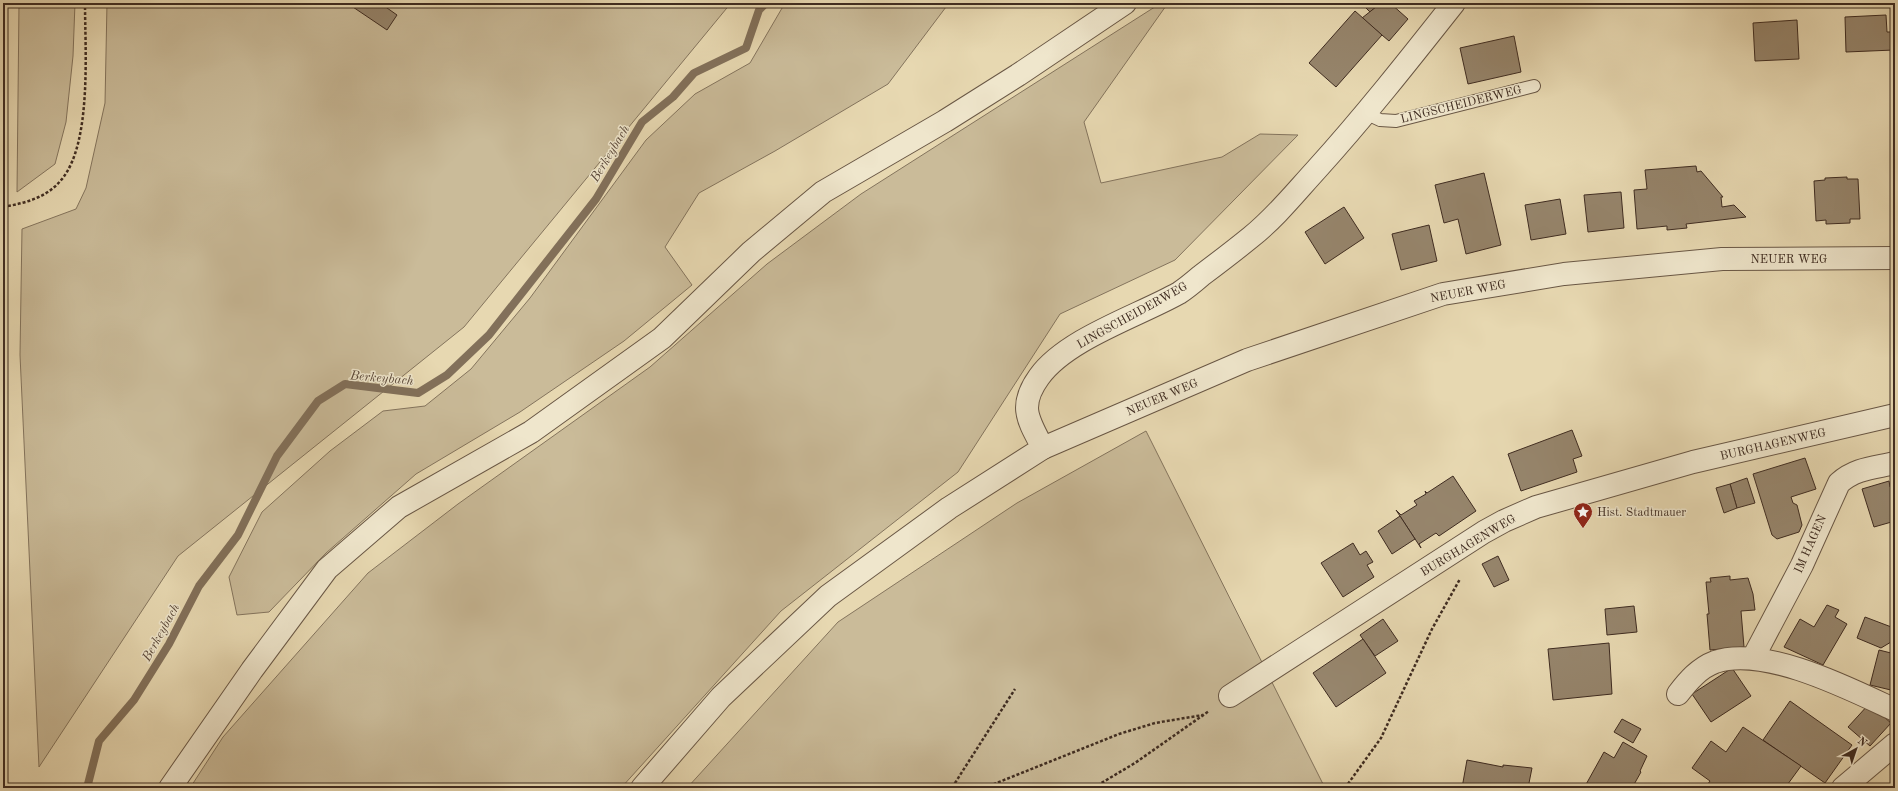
<svg xmlns="http://www.w3.org/2000/svg" width="1898" height="791" font-family="'Old Standard TT',serif">
<style>
.green{fill:#cabb99;stroke:#84745d}
.lines{fill:none;stroke-linecap:round;stroke-linejoin:round}
.stream{stroke:#82705a;stroke-width:8}
.building{fill:#96856c;stroke:#3f2c21}
.service-casing{stroke:#695745;stroke-width:14}
.minor-casing{stroke:#695745;stroke-width:24}
.tertiary-casing{stroke:#695745;stroke-width:24}
.path{stroke:#3f2c21;stroke-width:2.5;stroke-dasharray:3 2;stroke-linecap:butt}
.service{stroke:#efe6cc;stroke-width:12}
.minor{stroke:#efe6cc;stroke-width:22}
.tertiary{stroke:#efe6cc;stroke-width:22}
.labels{text-anchor:middle;stroke-width:3;stroke-linejoin:round;paint-order:stroke}
.street-label{font-size:12px;fill:#3f2c21;stroke:#efe6cc}
.poi-label{font-size:12px;fill:#3f2c21;stroke:#efe6cc;text-anchor:start}
.water-label{font-size:13px;font-style:italic;fill:#5b4839;stroke:#efe6cc}
</style>
<rect width="100%" height="100%" fill="#e7d8b1"/>
<filter id="stains"><feTurbulence type="fractalNoise" baseFrequency=".005" numOctaves="4"/><feColorMatrix values="0 0 0 0 .2 0 0 0 0 .09 0 0 0 0 .02 0 0 0 .5 -.17"/></filter>
<radialGradient id="worn" r=".72"><stop offset=".6" stop-color="#630" stop-opacity="0"/><stop offset="1" stop-color="#630" stop-opacity=".3"/></radialGradient>
<g class="green">
<polygon points="19,3 75,3 73,56 66,122 55,164 17,192"/>
<polygon points="107,3 731,3 464,327 178,556 39,767 20,355 22,229 76,209 86,188 105,103"/>
<polygon points="785,3 949,3 888,84 775,151 699,193 665,247 692,285 624,341 520,412 416,474 326,553 269,612 237,615 229,577 262,512 330,451 383,411 425,406 471,369 530,298 646,140 695,94 750,63"/>
<polygon points="1161,3 1168,3 1084,122 1101,183 1222,157 1260,134 1298,135 1175,260 1060,314 958,472 781,611 621,788 190,788 223,737 368,573 458,504 650,367 767,264 861,194"/>
<polygon points="1146,431 1325,788 687,788 838,622 1017,503"/>
</g>
<g class="lines">
<polyline class="stream" points="87,788 99,741 134,700 169,644 199,586 238,535 277,456 318,401 345,384 418,393 447,375 489,335 596,199 642,122 673,97 694,73 746,48 759,10 766,3"/>
</g>
<g class="building">
<polygon points="347,3 380,3 397,15 387,30"/>
<polygon points="1361,3 1381,3 1370,12"/>
<polygon points="1381,3 1390,3 1408,19 1389,41 1362,18"/>
<polygon points="1355,11 1382,35 1336,87 1309,63"/>
<polygon points="1886,15 1887,32 1893,32 1894,50 1846,52 1845,17"/>
<polygon points="1797,20 1799,59 1755,61 1753,23"/>
<polygon points="1514,36 1521,72 1468,84 1460,48"/>
<polygon points="1696,166 1697,172 1701,171 1723,197 1721,197 1722,207 1734,205 1746,217 1686,224 1687,228 1667,230 1667,226 1637,229 1634,190 1647,189 1645,170"/>
<polygon points="1484,173 1501,245 1466,254 1458,219 1444,223 1435,185"/>
<polygon points="1847,177 1847,179 1858,179 1860,219 1850,219 1850,223 1826,224 1826,220 1816,221 1814,181 1825,180 1825,178"/>
<polygon points="1621,192 1624,228 1588,232 1584,195"/>
<polygon points="1560,199 1566,234 1531,240 1525,205"/>
<polygon points="1344,207 1364,238 1325,264 1305,232"/>
<polygon points="1429,225 1437,261 1401,270 1392,234"/>
<polygon points="1572,430 1582,456 1573,459 1577,472 1521,491 1508,454"/>
<polygon points="1805,458 1816,489 1791,497 1793,503 1797,505 1802,525 1799,532 1777,539 1772,535 1753,474"/>
<polygon points="1453,476 1476,511 1439,536 1436,533 1419,544 1421,548 1396,510 1401,515 1417,505 1414,501 1426,494 1425,491 1427,493"/>
<polygon points="1747,478 1755,503 1737,508 1730,484"/>
<polygon points="1889,481 1890,487 1895,485 1895,521 1874,527 1862,489"/>
<polygon points="1730,484 1737,508 1724,513 1716,488"/>
<polygon points="1400,516 1415,539 1392,554 1378,531"/>
<polygon points="1353,543 1360,555 1366,551 1373,562 1367,565 1374,577 1343,597 1321,563"/>
<polygon points="1498,556 1509,580 1494,587 1482,564"/>
<polygon points="1730,576 1730,580 1748,578 1753,594 1755,610 1741,611 1744,647 1710,650 1707,614 1709,614 1706,582 1711,582 1710,578"/>
<polygon points="1827,605 1839,610 1835,617 1847,624 1823,665 1784,647 1800,619 1814,627"/>
<polygon points="1634,606 1637,632 1607,635 1605,609"/>
<polygon points="1865,617 1894,628 1891,642 1881,648 1857,638"/>
<polygon points="1383,619 1398,641 1375,656 1360,635"/>
<polygon points="1363,639 1386,673 1336,707 1313,673"/>
<polygon points="1609,643 1612,694 1553,700 1548,649"/>
<polygon points="1879,650 1895,654 1895,691 1870,685"/>
<polygon points="1732,668 1751,696 1711,722 1692,694"/>
<polygon points="1790,701 1852,745 1825,783 1763,740"/>
<polygon points="1869,704 1891,723 1870,746 1848,727"/>
<polygon points="1622,719 1641,729 1633,743 1614,732"/>
<polygon points="1743,727 1801,766 1785,788 1705,788 1710,781 1692,768 1711,741 1726,752"/>
<polygon points="1623,742 1647,756 1640,771 1641,772 1632,788 1584,788 1604,752 1614,758"/>
<polygon points="1467,760 1503,767 1503,765 1532,768 1528,788 1462,788"/>
</g>
<g class="lines">
<defs>
<polyline id="service" points="1365,113 1380,120 1396,121 1534,86"/>
<g id="minor">
<polyline points="1043,448 1247,360 1443,294 1564,274 1722,259 1895,258"/>
<path d="M1753,658l49,-93 37,-82c17,-15 35,-15 56,-20"/>
<path d="M1678,694c10,-13 21,-26 37,-32 49,-17 135,27 180,48"/>
<polyline points="1230,696 1484,532 1504,521 1536,507 1693,462 1895,415"/>
<polyline points="170,788 252,670 327,569 399,507 531,432 662,338 751,252 823,192 945,121 1018,75 1125,3"/>
<polyline points="1843,788 1895,744"/>
</g>
<path id="tertiary" d="M642,788l79,-91 107,-101 121,-88 94,-60c-15,-28 -25,-42 -4,-71 27,-38 99,-61 140,-84 8,-5 16,-12 23,-18 16,-12 33,-25 49,-38 24,-19 44,-44 65,-67 48,-53 93,-110 138,-167"/>
</defs>
<use href="#service" class="service-casing"/>
<use href="#minor" class="minor-casing"/>
<use href="#tertiary" class="tertiary-casing"/>
<g class="path">
<path d="M3,207c22,-4 44,-9 59,-28 30,-37 23,-129 23,-176"/>
<polyline points="954,788 955,783 1015,689"/>
<polyline points="984,788 1119,734 1155,723 1203,715"/>
<polyline points="1093,788 1135,763 1209,711"/>
<polyline points="1345,788 1381,738 1432,629 1460,579"/>
</g>
<use href="#service" class="service"/>
<use href="#minor" class="minor"/>
<use href="#tertiary" class="tertiary"/>
</g>
<defs>
<symbol id="sight-pin" viewBox="-11 -11 22 30"><path d="M0 17L-7.5 6A9.5 9.5 0 1 1 7.5 6Z" fill="#8f2418" stroke="#efe6cc"/><path d="M0-6L1.8-2.2L6-1.7L2.9 1.2L3.7 5.4L0 3.3L-3.7 5.4L-2.9 1.2L-6-1.7L-1.8-2.2Z" fill="#fff"/></symbol>
</defs>
<g fill-rule="evenodd">
<use href="#sight-pin" x="1572" y="501" width="22" height="30"/>
</g>
<g class="labels">
<g class="street-label">
<text transform="translate(1461 104) rotate(-14)" y="4">LINGSCHEIDERWEG</text>
<text x="1789" y="263">NEUER WEG</text>
<text transform="translate(1468 291) rotate(-11)" y="4">NEUER WEG</text>
<text transform="translate(1132 315) rotate(-29)" y="4">LINGSCHEIDERWEG</text>
<text transform="translate(1162 397) rotate(-23)" y="4">NEUER WEG</text>
<text transform="translate(1773 444) rotate(-13)" y="4">BURGHAGENWEG</text>
<text transform="translate(1810 544) rotate(-66)" y="4">IM HAGEN</text>
<text transform="translate(1468 545) rotate(-31)" y="4">BURGHAGENWEG</text>
</g>
<g class="poi-label">
<text x="1597" y="516">Hist. Stadtmauer</text>
</g>
<g class="water-label">
<text transform="translate(609 153) rotate(-59)" y="5">Berkeybach</text>
<text transform="translate(382 377) rotate(5)" y="5">Berkeybach</text>
<text transform="translate(160 632) rotate(-61)" y="5">Berkeybach</text>
</g>
</g>
<rect width="1898" height="791" fill="none" stroke="#e7d8b1" stroke-width="16"/>
<rect x="4" y="4" width="1890" height="783" fill="none" stroke="#3f2c21" stroke-width="2"/>
<rect x="8" y="8" width="1882" height="775" fill="none" stroke="#3f2c21"/>
<g transform="translate(1856 749) rotate(40)" stroke="#efe6cc" stroke-width="3" paint-order="stroke">
<path d="M0-3L7 15L0 10L-7 15Z" fill="#3f2c21"/>
<text y="-6" font-size="11" font-weight="bold" text-anchor="middle" fill="#3f2c21">N</text>
</g>
<rect width="100%" height="100%" filter="url(#stains)"/>
<rect width="100%" height="100%" fill="url(#worn)"/>
</svg>
